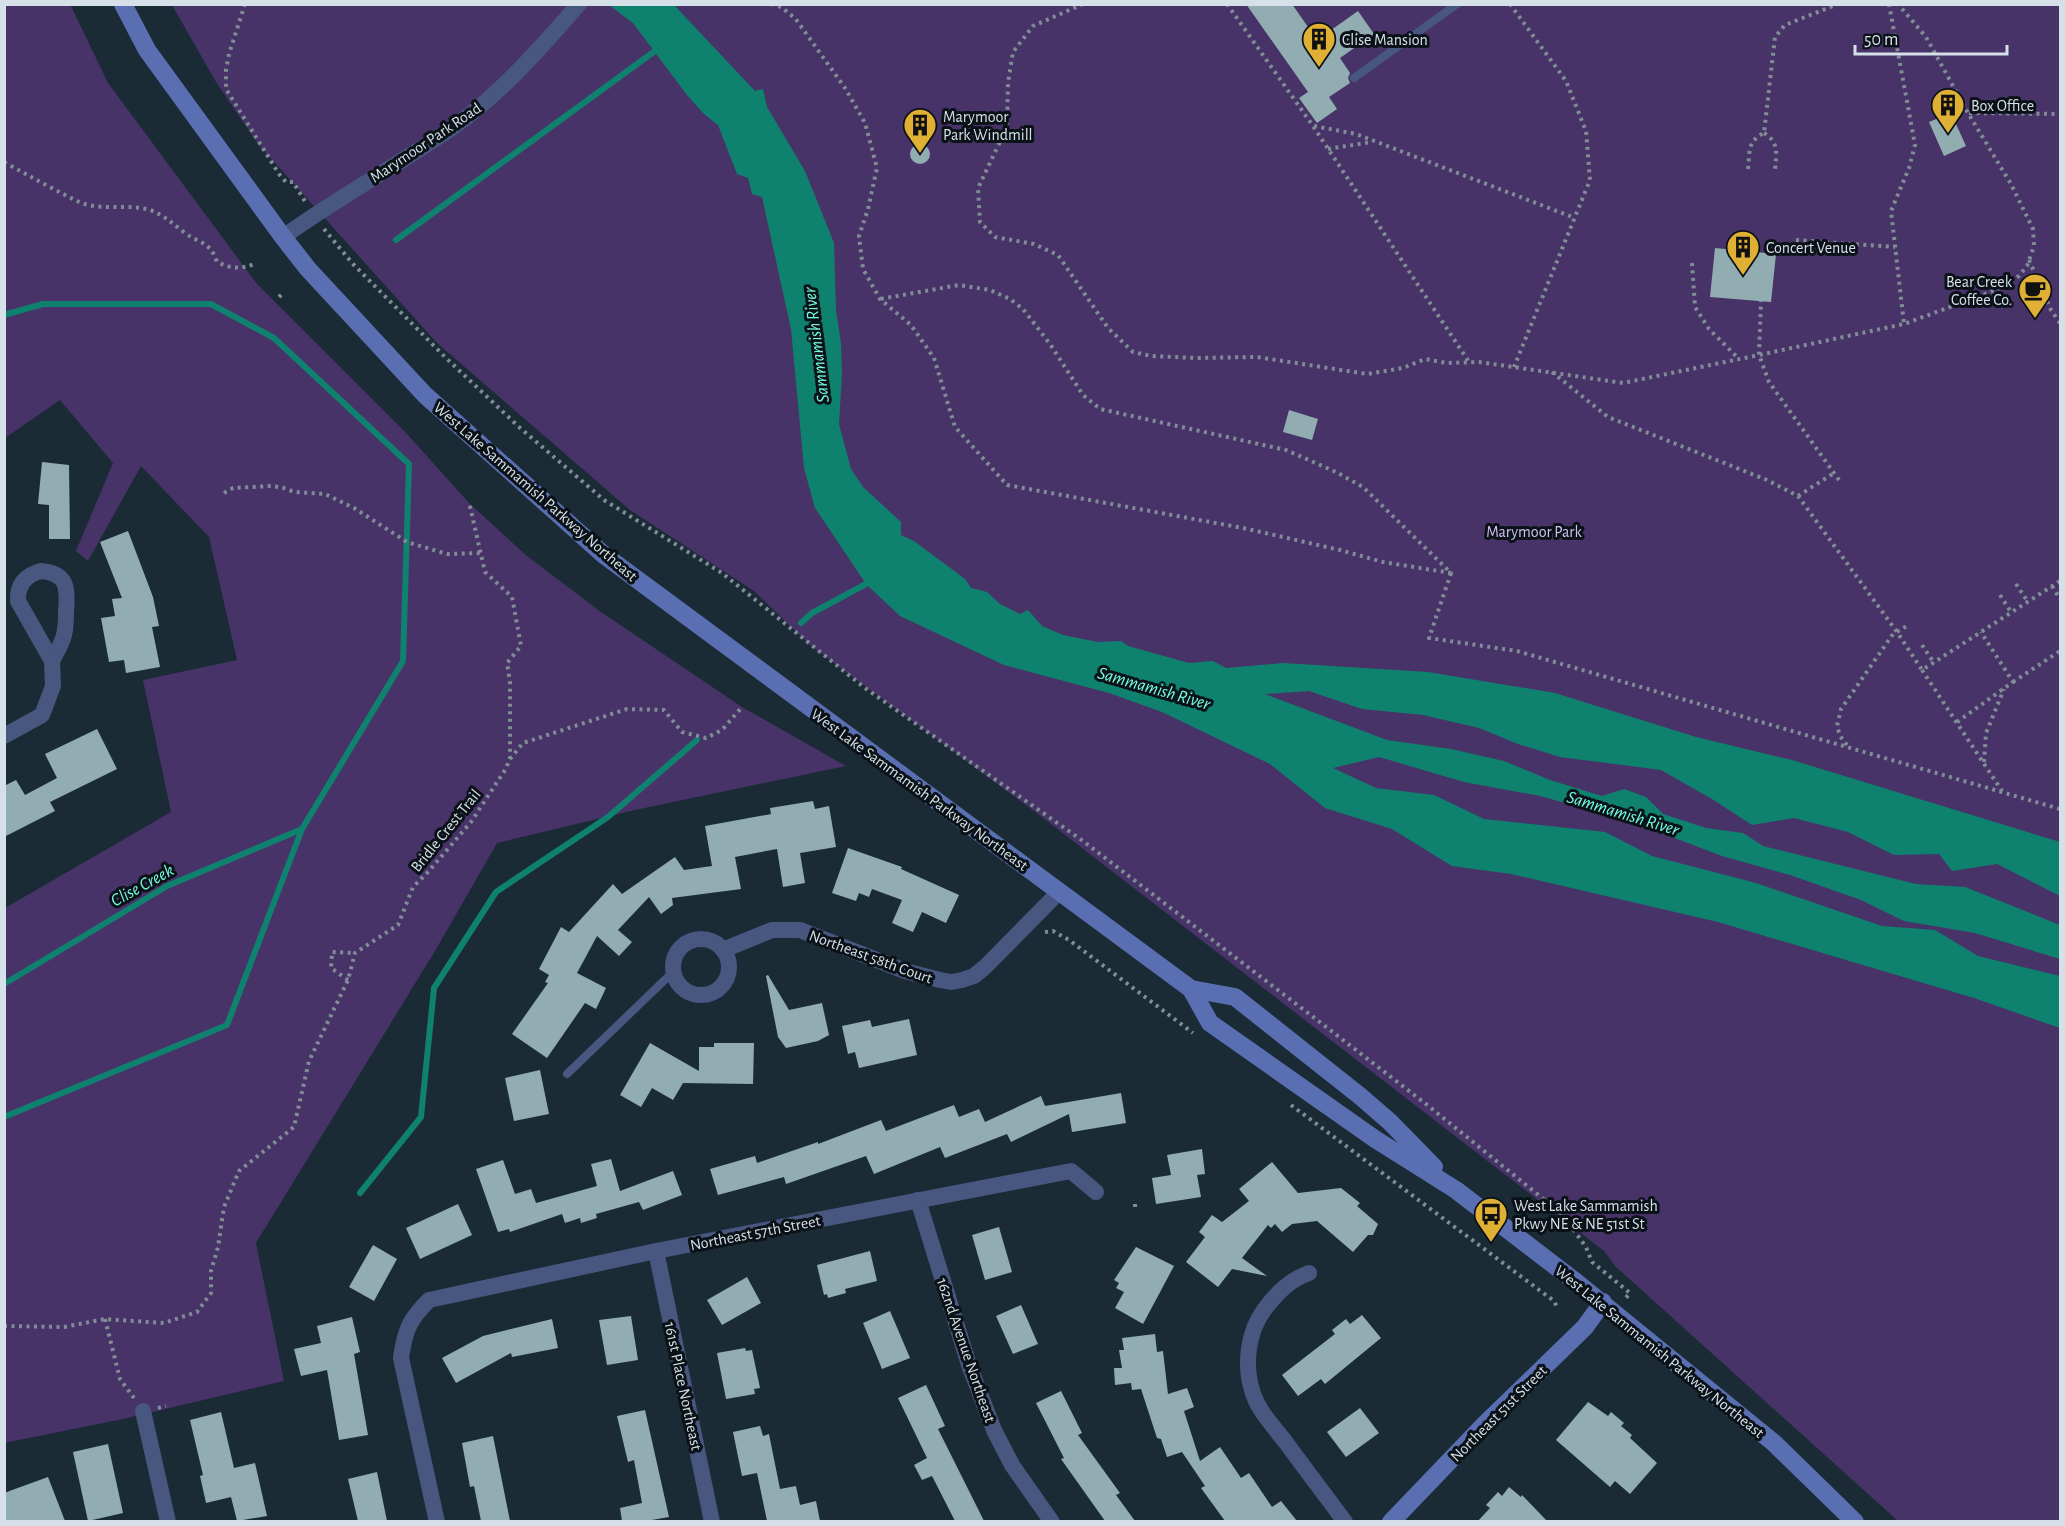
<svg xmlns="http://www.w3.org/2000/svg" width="2065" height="1526" font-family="'Alegreya Sans',sans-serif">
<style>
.green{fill:#473368}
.water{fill:#0f826f}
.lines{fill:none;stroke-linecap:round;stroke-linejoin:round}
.stream{stroke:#0f826f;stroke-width:6}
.building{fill:#92adb1}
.path{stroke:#808d97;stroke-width:4;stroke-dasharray:3 4.5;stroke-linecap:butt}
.lane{stroke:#485780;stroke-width:8}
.street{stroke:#485780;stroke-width:16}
.secondary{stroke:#596fb2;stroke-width:18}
.labels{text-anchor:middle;stroke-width:6;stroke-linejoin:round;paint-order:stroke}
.poi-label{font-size:16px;fill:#d6e0e8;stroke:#0b1217;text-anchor:start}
.street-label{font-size:16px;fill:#d6e0e8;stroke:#0b1217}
.park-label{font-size:16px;fill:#d3c2f8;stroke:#0b1217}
.water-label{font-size:18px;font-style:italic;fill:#73fde0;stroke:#0b1217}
</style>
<rect width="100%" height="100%" fill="#1a2b36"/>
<g class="green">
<polygon points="70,4 108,83 257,284 407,434 469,503 527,556 601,612 742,707 846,766 635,810 497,843 435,951 256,1243 284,1381 123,1419 4,1443 5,908 171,812 143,680 237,660 209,537 141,466 88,561 76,551 113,463 60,400 5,438 5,5"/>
<polygon points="172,5 2060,5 2060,1521 1898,1521 1615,1266 1604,1251 1038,814 811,646 754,591 630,510 437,343 258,144 216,82"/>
</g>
<polygon class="water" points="609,5 674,5 755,91 763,89 767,107 805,171 834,243 836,311 841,343 842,374 839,424 851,469 863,487 901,522 901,535 914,541 965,579 971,588 987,592 1000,604 1020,614 1028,610 1042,626 1063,635 1098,642 1121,641 1128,646 1189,663 1213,661 1226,668 1283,663 1428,672 1555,693 1696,737 1792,760 2060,842 2060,896 1997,864 1952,871 1939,854 1894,855 1848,832 1794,818 1752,825 1712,799 1661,770 1560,757 1518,744 1479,728 1423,715 1362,709 1309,691 1265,694 1387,740 1451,749 1504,761 1550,780 1602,796 1624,789 1646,797 1663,814 1706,828 1743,833 1763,846 1916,884 1965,887 2060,925 2060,959 1975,933 1904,921 1861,900 1790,875 1722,856 1630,821 1540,796 1464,782 1379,757 1333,768 1376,788 1434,795 1484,819 1605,832 1652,856 1756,883 1882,926 1935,930 1978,956 2060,976 2060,1028 1974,998 1718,922 1511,874 1452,866 1392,829 1325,808 1270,764 1162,712 1109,693 1004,665 900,616 866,584 815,508 804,468 791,329 762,197 752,194 748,178 737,174 718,125 703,113 687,95 633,23"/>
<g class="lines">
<g class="stream">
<polyline points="396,240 659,48"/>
<polyline points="4,315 43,304 211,304 274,338 409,464 403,661 302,829 227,1025 4,1117"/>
<polyline points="801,623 812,613 866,584 871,579"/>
<polyline points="4,984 167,886 302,829"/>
<polyline points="360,1193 421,1117 434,988 496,892 608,817 697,740"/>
</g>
</g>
<g class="building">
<polygon points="1246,4 1292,4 1317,40 1358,11 1374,34 1340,58 1350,73 1348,78 1350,83 1329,97 1337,109 1317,123 1299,98 1308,92"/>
<polygon points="1951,113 1966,146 1944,156 1929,122"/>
<circle cx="920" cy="154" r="10"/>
<polygon points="1715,248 1776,254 1771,302 1710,297"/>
<polygon points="1289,410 1318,419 1312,440 1283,432"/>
<polygon points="42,462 69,465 70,539 49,539 49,505 38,504"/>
<polygon points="128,531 153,597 159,626 152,627 160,667 126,673 124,660 109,662 101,618 115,616 112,599 122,598 100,542"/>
<polygon points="97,729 117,769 50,802 55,811 4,837 4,786 16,780 25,795 57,778 45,754"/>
<polygon points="813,801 815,809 829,806 836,847 800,853 805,883 783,887 777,849 735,857 741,889 672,898 673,905 661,914 649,897 618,930 632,942 619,956 597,936 577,973 606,988 596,1009 585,1003 547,1058 512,1034 548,983 545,982 549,975 539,969 561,927 569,932 613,884 622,894 675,857 684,870 712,866 705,826 771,814 770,808"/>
<polygon points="848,848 902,867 901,869 959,895 946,923 922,912 913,932 892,923 902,900 872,889 869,897 859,893 856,901 832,893"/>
<polygon points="768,975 789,1010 822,1003 829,1035 818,1041 786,1048 778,1037 766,976"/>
<polygon points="909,1019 917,1055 859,1068 855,1052 848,1054 842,1026 870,1020 872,1027"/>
<polygon points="650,1043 699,1071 699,1047 714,1047 714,1043 754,1043 753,1084 683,1083 673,1100 652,1088 641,1107 620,1095"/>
<polygon points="540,1070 549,1114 514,1121 505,1078"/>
<polygon points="1121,1093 1126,1123 1072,1132 1069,1114 1011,1142 1007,1134 945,1158 940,1147 874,1174 866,1156 786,1184 784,1177 718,1195 710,1169 755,1156 757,1163 818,1142 818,1144 881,1120 886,1131 954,1105 959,1117 979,1109 985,1122 1041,1096 1045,1106"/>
<polygon points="1202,1149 1205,1174 1197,1175 1201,1197 1156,1204 1152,1178 1171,1175 1167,1155"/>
<polygon points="611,1159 620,1191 673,1171 682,1195 643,1210 639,1202 596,1214 597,1218 581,1223 580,1218 565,1223 562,1214 510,1232 509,1229 498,1232 476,1169 503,1160 515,1194 531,1189 536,1203 597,1186 591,1164"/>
<polygon points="1272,1162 1298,1193 1341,1188 1360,1203 1357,1206 1378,1224 1373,1235 1368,1235 1353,1252 1317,1221 1292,1224 1282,1232 1275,1224 1271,1228 1268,1225 1242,1258 1267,1276 1232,1269 1218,1287 1186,1262 1205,1237 1199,1232 1212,1215 1222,1222 1249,1201 1239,1189"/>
<polygon points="458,1204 472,1235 420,1259 406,1228"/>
<polygon points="999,1227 1012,1272 985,1280 972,1235"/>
<polygon points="373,1245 397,1259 374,1301 349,1287"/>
<polygon points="1136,1247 1174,1266 1143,1324 1115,1308 1124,1292 1116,1288 1119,1283 1114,1280"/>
<polygon points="870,1251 877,1281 845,1289 846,1293 828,1298 827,1294 824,1295 817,1265"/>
<polygon points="747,1277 761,1303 722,1325 707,1300"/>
<polygon points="1021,1305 1038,1344 1013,1354 996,1316"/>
<polygon points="890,1311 910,1358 882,1369 863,1323"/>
<polygon points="1362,1315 1381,1338 1325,1384 1321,1379 1298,1396 1282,1375 1335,1334 1332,1330 1346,1319 1350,1324"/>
<polygon points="631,1316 638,1360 607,1365 599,1320"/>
<polygon points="352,1317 360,1352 354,1354 368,1435 339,1440 327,1370 301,1376 294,1349 321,1343 317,1326"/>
<polygon points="552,1319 558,1348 512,1357 511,1353 456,1383 442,1358 483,1336"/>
<polygon points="1155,1334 1157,1352 1163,1351 1168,1394 1187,1388 1194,1407 1184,1411 1200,1461 1220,1447 1241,1478 1249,1473 1272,1507 1281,1501 1297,1521 1225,1521 1201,1488 1205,1486 1182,1452 1167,1457 1161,1439 1157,1438 1141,1389 1132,1390 1131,1383 1115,1385 1114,1368 1122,1368 1119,1350 1124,1350 1122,1338"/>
<polygon points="745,1348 746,1351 752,1350 760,1388 754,1389 755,1394 726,1399 717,1353"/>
<polygon points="926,1385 945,1426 938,1429 984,1521 955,1521 932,1476 922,1480 914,1465 927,1458 898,1398"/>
<polygon points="1061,1391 1082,1433 1078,1435 1120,1493 1116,1495 1135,1521 1105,1521 1061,1459 1064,1458 1036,1403"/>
<polygon points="1588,1402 1608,1416 1611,1412 1624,1423 1621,1426 1632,1435 1630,1438 1657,1463 1630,1494 1615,1481 1610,1487 1556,1440"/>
<polygon points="1360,1408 1379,1433 1346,1457 1327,1432"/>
<polygon points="645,1410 669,1517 646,1521 622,1521 620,1508 642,1503 634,1460 628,1462 617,1416"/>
<polygon points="221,1412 234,1468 255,1463 267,1516 237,1521 231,1497 206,1503 200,1476 203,1475 190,1420"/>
<polygon points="760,1426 763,1436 769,1434 780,1489 796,1486 800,1505 816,1501 820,1521 767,1521 757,1473 742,1476 733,1432"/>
<polygon points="493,1436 510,1521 481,1521 474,1486 470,1487 462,1443"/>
<polygon points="108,1444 123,1513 88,1521 73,1452"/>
<polygon points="377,1472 387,1521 358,1521 348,1479"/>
<polygon points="48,1477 65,1521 4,1521 4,1493"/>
<polygon points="1509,1487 1521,1497 1522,1495 1547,1521 1478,1521 1490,1508 1486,1505 1498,1492 1502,1496"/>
</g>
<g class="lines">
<g class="path">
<polyline points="245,4 229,54 226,70 226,89 279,174 286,182 293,182 306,203"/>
<polyline points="771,4 781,7 795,18 845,88 865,123 877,168 868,209 859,236 863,269 880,299 911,325 934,358 955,427 1007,485 1243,528 1340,550 1383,562 1451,573 1363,487 1336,472 1286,450 1100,409 1083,395 1050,344 1023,309 1010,299 990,290 959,285 880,299"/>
<polyline points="1083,4 1033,26 1013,52 1008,83 1007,127 978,188 980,222 995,237 1034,244 1058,255 1108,328 1133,352 1151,356 1196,358 1257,357 1367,374 1403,368 1425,359 1447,363 1479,362 1623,383 1759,355 1761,301"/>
<polyline points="1227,4 1313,126 1469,362"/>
<polyline points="1510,4 1566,81 1586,131 1590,180 1514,367"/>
<polyline points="1889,4 1915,145 1909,168 1891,211 1904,324"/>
<polyline points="1969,113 2060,114"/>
<polyline points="1314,126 1356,134 1575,218"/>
<path d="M1764,133c16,10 12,21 11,38"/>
<polyline points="1328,149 1371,142"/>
<path d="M4,162c25,14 49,27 73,39 23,11 50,2 73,9 14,5 23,14 35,23 15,11 25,8 32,29 13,6 23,8 37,2"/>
<path d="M1748,169c2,-17 -1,-28 16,-36l11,-96 10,-12 53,-21"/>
<polyline points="324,229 353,264 446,358 519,427 604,500 722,573 865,688 1083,841 1308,1013 1426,1104 1562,1214 1586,1247 1592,1262 1630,1293 1624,1300"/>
<polyline points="1796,240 1895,247"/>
<polyline points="2029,260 2051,310 2060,323"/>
<polyline points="1692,263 1695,307 1709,329 1739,359"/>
<polyline points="279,297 283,293"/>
<polyline points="1552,372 1608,417 1767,480 1798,496 1897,632 1922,670 2060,581"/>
<polyline points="1839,480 1769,382 1759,355 1904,324 1996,290 2019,276 2027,266 2034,246 2033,229 2011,184 1968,113 1926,37 1898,4"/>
<polyline points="224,493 233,488 272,486 284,488 294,492 325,494 354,508 407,542 447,554 481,553"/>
<polyline points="1798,496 1834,473"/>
<polyline points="1451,573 1429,638 1517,651 2060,809"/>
<polyline points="2016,584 2028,602"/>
<polyline points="2052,586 2060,599"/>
<polyline points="2000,595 2011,612"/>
<polyline points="1922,645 1934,663"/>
<polyline points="1922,670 2002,791"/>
<polyline points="2013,682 2060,651"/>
<polyline points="1957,722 2013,682 1981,632"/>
<polyline points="1847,745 1840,736 1837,726 1841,709 1893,634 1907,626"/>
<polyline points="510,759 523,743 627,709 664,710 682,732 706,738 722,730 742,707"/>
<polyline points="1984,762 1986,733 2004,689"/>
<polyline points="1045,932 1053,931 1069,940 1193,1033"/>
<polyline points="348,980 331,968 332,952 355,953"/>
<polyline points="1291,1105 1554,1301 1557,1307"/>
<polyline points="1135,1204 1135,1209"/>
<polyline points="105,1319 120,1379 134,1398"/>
<polyline points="4,1326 64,1327 105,1319 164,1323 197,1312 211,1293 211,1271 218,1247 224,1207 239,1171 294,1127 309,1061 348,980 355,953 398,925 413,887 428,872 471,822 505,770 510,759 510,682 507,663 521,646 512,597 485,572 469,502"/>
<polyline points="158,1408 166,1406"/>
</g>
<g class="lane">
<polyline points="1354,78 1457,4"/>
<polyline points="567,1074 673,972"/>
</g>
<g class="street">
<path d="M283,237c57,-41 119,-74 176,-114 45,-33 83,-77 120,-119"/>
<path d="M41,571c27,2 27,18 25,41 0,7 0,16 -2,23 -2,9 -8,18 -12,26l-34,-60c-1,-16 7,-26 23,-30z"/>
<polyline points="4,736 42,715 53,686 52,661"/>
<circle cx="701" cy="967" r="28"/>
<polyline points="723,950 772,930 800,930 905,971 940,980 951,982 962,980 974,976 985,967 1059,892"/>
<polyline points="918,1200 969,1365 994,1430 1012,1465 1052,1522"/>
<polyline points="656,1251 712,1522"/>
<path d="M1309,1273c-20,7 -33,21 -45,37 -16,22 -20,54 -12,80 5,20 23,38 35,54 19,26 39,52 58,78"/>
<polyline points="143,1411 168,1522"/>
<path d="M437,1522l-36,-164c4,-28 8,-38 28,-58l227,-49 415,-80 25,21"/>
</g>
<g class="secondary">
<polyline points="123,4 147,50 283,237 308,269 425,395 604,555 1191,989 1210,1023 1375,1139 1456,1190 1576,1282 1774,1443 1855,1522"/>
<polyline points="1191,989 1235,997 1360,1096 1390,1122 1434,1167"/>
<polyline points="1391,1522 1484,1425 1585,1327 1603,1302"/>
</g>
</g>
<defs>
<symbol id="building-pin" viewBox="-11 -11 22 30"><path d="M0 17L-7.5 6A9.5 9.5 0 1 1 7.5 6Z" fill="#e0b034" stroke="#0b1217"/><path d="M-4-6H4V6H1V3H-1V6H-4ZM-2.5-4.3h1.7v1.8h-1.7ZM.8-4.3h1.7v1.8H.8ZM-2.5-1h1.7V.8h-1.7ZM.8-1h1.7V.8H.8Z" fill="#111"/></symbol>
<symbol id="cafe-pin" viewBox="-11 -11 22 30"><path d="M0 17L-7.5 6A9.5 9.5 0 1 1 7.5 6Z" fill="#e0b034" stroke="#0b1217"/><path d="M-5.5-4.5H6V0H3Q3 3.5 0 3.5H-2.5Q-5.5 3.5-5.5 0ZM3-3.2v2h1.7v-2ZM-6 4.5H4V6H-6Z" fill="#111"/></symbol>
<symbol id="bus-pin" viewBox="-11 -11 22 30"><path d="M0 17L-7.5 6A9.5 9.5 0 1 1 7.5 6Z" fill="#e0b034" stroke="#0b1217"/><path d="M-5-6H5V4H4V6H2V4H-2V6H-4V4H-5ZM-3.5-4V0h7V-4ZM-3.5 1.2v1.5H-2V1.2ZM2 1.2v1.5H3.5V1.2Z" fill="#111"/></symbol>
</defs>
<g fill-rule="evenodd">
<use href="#building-pin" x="1300" y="20" width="38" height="52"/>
<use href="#building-pin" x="1929" y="86" width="38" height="52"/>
<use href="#building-pin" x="901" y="106" width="38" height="52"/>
<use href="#building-pin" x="1724" y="228" width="38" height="52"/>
<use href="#cafe-pin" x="2016" y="271" width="38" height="52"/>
<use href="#bus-pin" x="1472" y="1195" width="38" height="52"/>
</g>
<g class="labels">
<g class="poi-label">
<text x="1342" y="45">Clise Mansion</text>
<text x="1971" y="111">Box Office</text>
<text x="943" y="122">Marymoor<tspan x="943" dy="18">Park Windmill</tspan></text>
<text x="1766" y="253">Concert Venue</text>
<text x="2012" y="287" text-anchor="end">Bear Creek<tspan x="2012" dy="18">Coffee Co.</tspan></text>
<text x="1514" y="1211">West Lake Sammamish<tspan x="1514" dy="18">Pkwy NE &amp; NE 51st St</tspan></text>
</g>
<g class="street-label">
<text transform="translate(425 142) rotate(-34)" y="6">Marymoor Park Road</text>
<text transform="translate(536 491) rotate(41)" y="6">West Lake Sammamish Parkway Northeast</text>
<text transform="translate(920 789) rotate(36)" y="6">West Lake Sammamish Parkway Northeast</text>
<text transform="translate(445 830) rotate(-51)" y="6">Bridle Crest Trail</text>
<text transform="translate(871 956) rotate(20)" y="6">Northeast 58th Court</text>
<text transform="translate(755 1232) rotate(-11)" y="6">Northeast 57th Street</text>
<text transform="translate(967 1350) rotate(71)" y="6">162nd Avenue Northeast</text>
<text transform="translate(1660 1351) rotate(39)" y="6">West Lake Sammamish Parkway Northeast</text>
<text transform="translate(684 1386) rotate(78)" y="6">161st Place Northeast</text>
<text transform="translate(1498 1413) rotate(-45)" y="6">Northeast 51st Street</text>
</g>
<g class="park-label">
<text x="1534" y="537">Marymoor Park</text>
</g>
<g class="water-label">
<text transform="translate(816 345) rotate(-97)" y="6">Sammamish River</text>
<text transform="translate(1154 688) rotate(16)" y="6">Sammamish River</text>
<text transform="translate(1623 813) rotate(17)" y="6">Sammamish River</text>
<text transform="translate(142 885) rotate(-29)" y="6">Clise Creek</text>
</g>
</g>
<rect width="2065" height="1526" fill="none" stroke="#d6e0e8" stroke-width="12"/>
<path d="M1855 45v9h152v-9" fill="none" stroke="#d6e0e8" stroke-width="3"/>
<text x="1864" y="45" font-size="18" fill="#d6e0e8" stroke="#0b1217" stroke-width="4.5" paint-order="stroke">50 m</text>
</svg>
